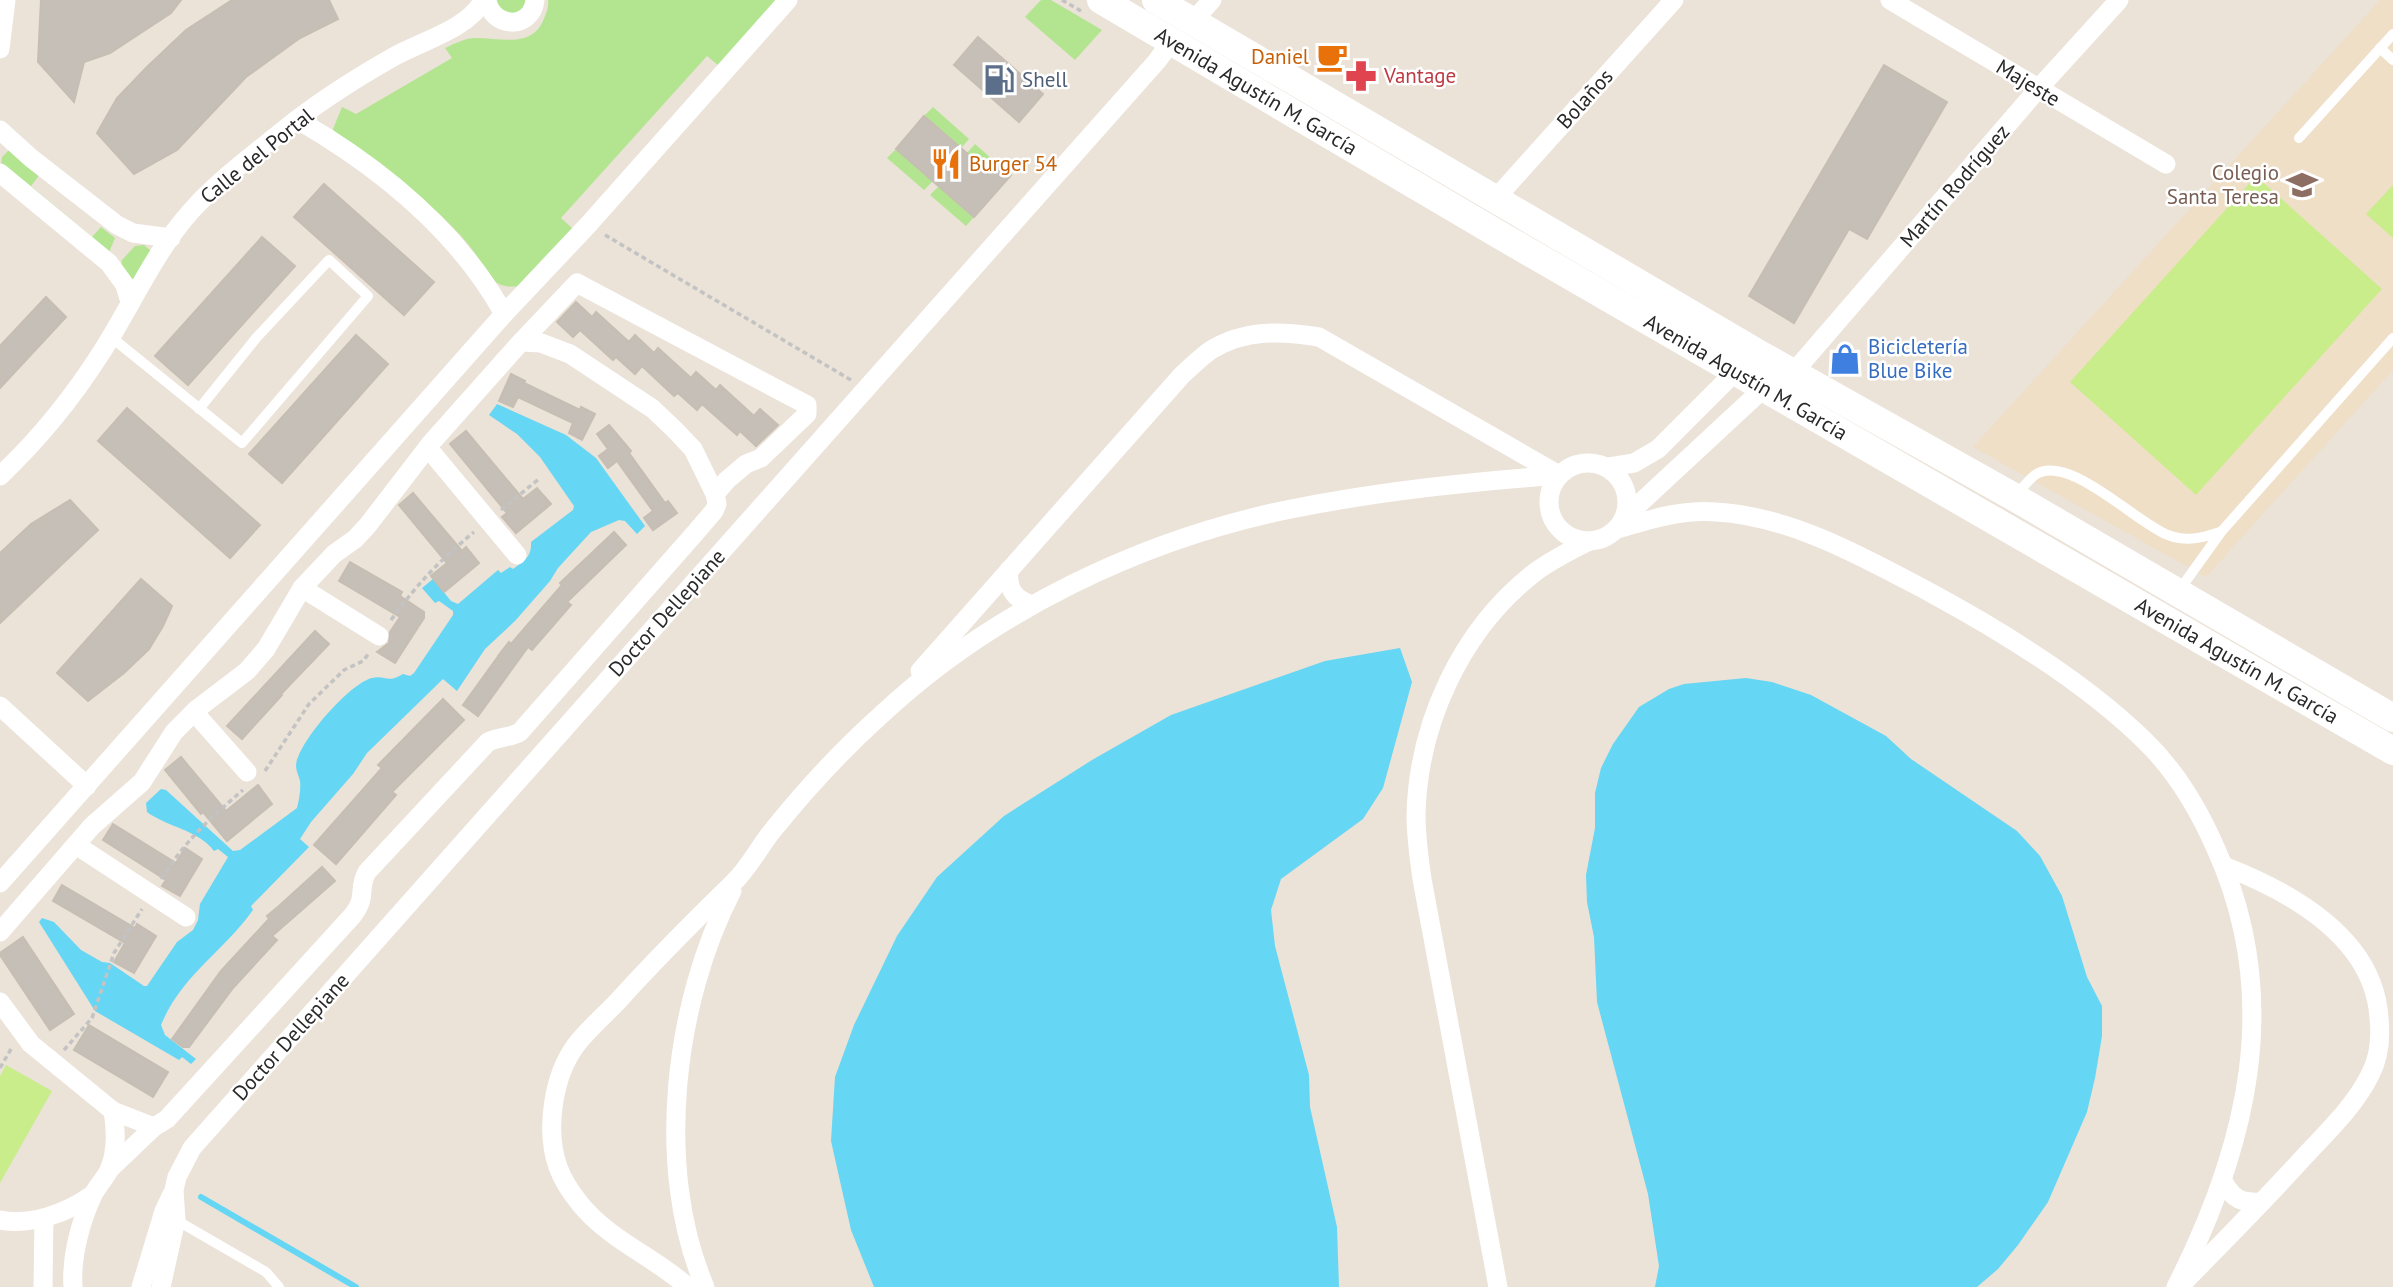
<svg xmlns="http://www.w3.org/2000/svg" width="2393" height="1287" font-family="'PT Sans',sans-serif">
<style>
.education{fill:#eedfc6}
.green{fill:#b3e591}
.pitch{fill:#caed8c}
.water{fill:#65d6f3}
.lines{fill:none;stroke-linecap:round;stroke-linejoin:round}
.stream{stroke:#65d6f3;stroke-width:6}
.building{fill:#c6bfb8;stroke:#c6beb2;stroke-width:2}
.path{stroke:#c3c3c3;stroke-width:3.5;stroke-dasharray:5 3.5;stroke-linecap:butt}
.lane{stroke:#fff;stroke-width:10}
.street{stroke:#fff;stroke-width:19}
.secondary{stroke:#fff;stroke-width:28}
.labels{text-anchor:middle;stroke-width:5;stroke-linejoin:round;paint-order:stroke}
.food-label{font-size:21px;fill:#c56008;stroke:#fff;text-anchor:end}
.health-label{font-size:21px;fill:#be3a42;stroke:#fff;text-anchor:start}
.service-label{font-size:21px;fill:#4e5e75;stroke:#fff;text-anchor:start}
.street-label{font-size:21px;fill:#282828;stroke:#fff}
.education-label{font-size:21px;fill:#785e54;stroke:#fff;text-anchor:end}
.shop-label{font-size:21px;fill:#366cbe;stroke:#fff;text-anchor:start}
</style>
<rect width="100%" height="100%" fill="#ebe2d8"/>
<polygon class="education" points="2380,0 2393,0 2393,370 2206,577 1973,447"/>
<g class="green">
<polygon points="493,0 528,0 523,12 506,15"/>
<path d="M548,0h230l-59,66 -12,-10 -146,162 12,11 -52,57c-30,4 -32,-12 -47,-34 -34,-47 -90,-79 -137,-113l-4,-10 9,-22 14,7 96,-56 -7,-10c11,-5 20,-10 32,-10 23,0 54,10 66,-17 3,-7 6,-13 5,-21z"/>
<polygon points="1041,0 1051,0 1102,30 1075,60 1025,17"/>
<polygon points="933,107 969,139 961,148 924,116"/>
<polygon points="975,144 992,159 984,168 967,153"/>
<polygon points="896,149 933,181 924,190 887,158"/>
<polygon points="9,150 40,174 31,186 92,237 101,227 115,238 108,255 1,166 2,157"/>
<polygon points="939,186 974,217 966,226 930,195"/>
<polygon points="144,245 151,251 134,279 129,279 121,268 122,260 135,246"/>
</g>
<g class="pitch">
<polygon points="2256,176 2382,289 2196,495 2070,382"/>
<polygon points="2393,185 2393,238 2366,214"/>
<polygon points="6,1065 52,1091 0,1183 0,1076"/>
</g>
<g class="water">
<path d="M497,404l69,31 30,23 49,68 -8,8 -12,-13 -6,-1 -28,12 -33,36 -8,13 -35,40 -30,28 -28,42 -14,-12 -76,74 -14,21 -42,48 -11,17 9,8 -58,59 2,4c-30,42 -72,66 -92,115l4,10 31,24 -5,5 -9,-7 -3,3 -84,-49 -56,-89 3,-4 12,4 27,28 21,12 8,1 34,23h3l30,-44 16,-12 5,-10 2,-16 28,-47 -10,-8 -4,2c-15,-21 -47,-24 -67,-39l-1,-9 15,-14 5,1 67,61 7,-1 57,-42c2,-8 4,-19 3,-27 -1,-5 -4,-10 -4,-15 1,-23 54,-83 76,-88 14,-3 15,6 31,-4l7,2 4,-3 39,-58v-4l-14,-10 -4,2 -13,-15 11,-9 18,22 7,3 40,-34 3,3 9,-6 3,2c11,-8 19,-12 18,-27l42,-32 1,-4 -34,-49 -23,-23 -28,-19z"/>
<polygon points="1400,648 1412,682 1383,788 1363,819 1281,879 1271,910 1275,946 1309,1075 1310,1107 1337,1227 1339,1287 874,1287 851,1230 831,1141 835,1077 854,1025 897,936 937,877 1004,816 1092,760 1171,715 1325,661"/>
<polygon points="1746,678 1772,682 1811,695 1886,736 1911,759 2017,831 2040,856 2062,896 2087,977 2102,1006 2102,1036 2095,1078 2087,1112 2048,1202 2018,1245 1998,1269 1977,1287 1655,1287 1659,1266 1648,1194 1597,1002 1594,937 1587,902 1586,875 1595,828 1595,793 1601,768 1613,744 1639,707 1669,689 1684,684"/>
</g>
<g class="lines">
<polyline class="stream" points="201,1197 356,1287"/>
</g>
<g class="building">
<polygon points="41,0 181,0 171,13 110,53 84,62 74,102 38,62"/>
<polygon points="232,0 329,0 338,19 300,38 246,77 177,150 134,174 97,133 117,98 147,67 186,30"/>
<polygon points="978,37 1043,94 1019,122 954,65"/>
<polygon points="1884,65 1947,102 1867,239 1849,229 1794,323 1749,296"/>
<polygon points="924,116 984,168 992,159 1011,175 974,217 896,149"/>
<polygon points="324,184 434,282 404,315 294,217"/>
<polygon points="262,237 295,266 188,385 155,356"/>
<polygon points="46,297 66,317 0,388 0,346"/>
<polygon points="576,302 592,317 596,312 629,342 635,335 654,353 658,348 691,378 696,372 716,390 720,385 754,416 760,409 778,425 756,446 740,431 737,435 702,404 697,410 678,393 674,396 642,366 635,374 616,357 613,360 580,330 573,337 557,322"/>
<polygon points="356,335 388,364 282,483 249,454"/>
<polygon points="511,374 525,381 524,383 580,410 581,407 595,414 582,440 569,433 573,423 518,397 513,407 499,401"/>
<polygon points="127,408 260,525 230,558 98,441"/>
<polygon points="609,425 631,451 629,453 665,503 668,501 677,513 653,530 644,518 653,511 617,461 608,468 599,456 608,449 597,434"/>
<polygon points="466,431 523,499 537,488 551,504 516,533 502,517 507,513 450,444"/>
<polygon points="413,493 462,551 466,547 479,563 444,592 431,576 447,563 399,505"/>
<polygon points="70,500 98,530 0,623 0,553 31,524"/>
<polygon points="614,532 626,545 567,602 571,605 532,650 528,647 478,716 463,705 497,658 503,663 498,656 509,642 511,644 562,585 560,583"/>
<polygon points="350,562 402,592 400,596 424,612 424,618 395,663 377,652 389,643 390,632 400,617 339,581"/>
<polygon points="141,579 172,606 163,626 149,649 124,673 88,701 57,673"/>
<polygon points="315,631 329,644 281,694 282,695 242,739 227,726"/>
<polygon points="443,699 464,720 392,792 396,795 336,864 314,845 382,768 378,765"/>
<polygon points="181,757 226,811 258,785 272,804 227,841 203,812 201,814 165,770"/>
<polygon points="113,824 176,863 185,848 202,859 180,896 162,886 166,880 103,840"/>
<polygon points="322,867 335,881 272,936 277,940 233,988 189,1047 183,1047 172,1039 221,971 269,919 267,916 279,906 285,910 280,905"/>
<polygon points="62,885 135,928 137,924 156,936 134,973 114,962 125,943 53,901"/>
<polygon points="23,937 74,1014 50,1030 0,955 0,953"/>
<polygon points="89,1025 168,1072 153,1097 74,1050"/>
</g>
<g class="lines">
<g class="path">
<polyline points="1062,0 1081,11"/>
<polyline points="605,235 851,380"/>
<polyline points="501,510 540,478"/>
<path d="M391,620c27,-37 47,-58 83,-88"/>
<polyline points="265,771 309,704 344,670 363,661 369,653"/>
<path d="M161,879c25,-39 48,-60 82,-89"/>
<polyline points="64,1050 92,1018 114,953 142,909"/>
<polyline points="0,1068 11,1049"/>
</g>
<g class="lane">
<polyline points="2380,48 2393,60"/>
<polyline points="2299,138 2393,34"/>
<polyline points="111,337 242,443 368,296 329,260 257,337 199,409"/>
<path d="M2016,495c6,-6 12,-15 19,-20 33,-23 101,48 133,60 18,7 34,3 52,-3"/>
<polyline points="2178,592 2221,532 2393,338"/>
<polyline points="176,1220 266,1272 279,1287"/>
</g>
<g class="street">
<path d="M487,0c5,29 45,30 48,0"/>
<polyline points="1890,0 2166,164"/>
<polyline points="1193,21 1212,0"/>
<polyline points="0,49 6,0"/>
<path d="M298,120c81,47 160,111 206,194"/>
<polyline points="0,130 31,158 117,225 133,233 171,238"/>
<polyline points="0,173 109,263 125,285 130,302"/>
<polyline points="1496,198 1674,0"/>
<polyline points="521,342 577,283 807,405 807,414 761,458 746,464 727,480 715,494"/>
<polyline points="1793,384 1793,373 2038,89 2119,0"/>
<polyline points="428,448 517,555"/>
<circle cx="1588" cy="502" r="39"/>
<polyline points="1609,467 1634,463 1658,449 1736,371"/>
<path d="M0,476c38,-36 73,-79 101,-123 31,-48 53,-101 91,-143 26,-29 58,-53 88,-77 35,-29 76,-55 115,-77 27,-15 75,-28 88,-56"/>
<polyline points="1625,517 1764,388 1763,379"/>
<path d="M1617,529c32,-9 65,-20 99,-17 75,4 149,46 215,81 72,39 155,90 214,148 31,30 54,69 71,108 68,150 31,298 -40,438"/>
<path d="M1009,570c-2,19 5,29 23,35"/>
<polyline points="302,588 379,636"/>
<path d="M920,671l262,-296c9,-8 19,-18 29,-25 34,-21 71,-19 108,-13l240,138"/>
<polyline points="0,706 87,786"/>
<polyline points="194,712 247,772"/>
<polyline points="76,845 186,917"/>
<polyline points="0,883 504,314 588,225 788,0"/>
<path d="M0,932l92,-106 50,-44 32,-50 23,-23 50,-38 19,-22 36,-61 32,-34 21,-15 13,-14 63,-82 90,-101 20,1 29,11 83,55 22,21 18,19 22,45 2,10 -3,7 -18,21 -176,200c-10,6 -20,4 -32,10l-121,130c-10,18 1,23 -14,43l-186,204 -13,8 -41,-16"/>
<path d="M0,1002l31,42 82,67c3,18 4,41 -4,59 -4,9 -13,17 -17,27 -12,26 -21,61 -19,90"/>
<polyline points="110,1169 154,1127"/>
<path d="M2223,1181c10,19 19,22 39,21"/>
<path d="M0,1220c31,6 67,-7 92,-25"/>
<path d="M2185,1281c40,-41 80,-81 118,-123 24,-26 51,-51 67,-83 9,-17 11,-38 9,-57 -5,-81 -88,-126 -155,-152"/>
<polyline points="43,1287 44,1218"/>
<polyline points="141,1287 164,1211 172,1194"/>
<polyline points="161,1287 176,1220 174,1190 177,1177 192,1148 1157,61 1171,42"/>
<path d="M688,1287c-34,-30 -78,-47 -107,-82 -9,-11 -18,-24 -23,-38 -13,-37 -5,-91 18,-122 12,-16 28,-29 42,-44 37,-41 75,-79 115,-118 16,-15 26,-36 40,-53 33,-41 69,-80 108,-115 111,-104 262,-176 410,-206 89,-18 178,-27 268,-34"/>
<path d="M705,1287c-51,-118 -31,-284 27,-396"/>
<path d="M1498,1287l-76,-408c-3,-21 -6,-42 -6,-64 2,-91 45,-185 118,-242 17,-13 36,-22 55,-32"/>
</g>
<g class="secondary">
<path id="s1" d="M1101,0l402,237 890,514"/>
<polyline points="1156,0 1761,355 2014,497 2393,718"/>
</g>
</g>
<defs>
<symbol id="cafe-bare" viewBox="-9 -9 18 18"><path d="M-5.5-4.5H6V0H3Q3 3.5 0 3.5H-2.5Q-5.5 3.5-5.5 0ZM3-3.2v2h1.7v-2ZM-6 4.5H4V6H-6Z" fill="#e8710a" stroke="#fff" stroke-width="2.5" paint-order="stroke"/></symbol>
<symbol id="pharmacy-bare" viewBox="-9 -9 18 18"><path d="M-2-6h4v4h4v4h-4v4h-4v-4h-4v-4h4Z" fill="#e0444e" stroke="#fff" stroke-width="2.5" paint-order="stroke"/></symbol>
<symbol id="fuel-bare" viewBox="-9 -9 18 18"><path d="M-5.5-6h7V0h2V4h1.3V-2.5L3-4.5l.8-.8L6-3V5H2.5V1h-1V6h-7ZM-4.2-4.7v3.2H.2V-4.7Z" fill="#5c6f8a" stroke="#fff" stroke-width="2.5" paint-order="stroke"/></symbol>
<symbol id="restaurant-bare" viewBox="-9 -9 18 18"><path d="M-5-6h1v4h1v-4h1v4h1v-4h1v5L-1.5 .5V6h-2V.5L-5-1ZM5-6V6H3V1.5H1.5Q1.5-4 5-6Z" fill="#e8710a" stroke="#fff" stroke-width="2.5" paint-order="stroke"/></symbol>
<symbol id="school-bare" viewBox="-9 -9 18 18"><path d="M0-5L7-2L0 1L-7-2ZM-4 1L0 2.5L4 1V4Q0 6-4 4Z" fill="#8d6e63" stroke="#fff" stroke-width="2.5" paint-order="stroke"/></symbol>
<symbol id="shop-bare" viewBox="-9 -9 18 18"><path d="M-5-2.5h2.3a2.7 3.5 0 0 1 5.4 0H5L5.5 6h-11ZM-1.5-2.5h3a1.5 2.3 0 0 0-3 0Z" fill="#3f7fe0" stroke="#fff" stroke-width="2.5" paint-order="stroke"/></symbol>
</defs>
<g fill-rule="evenodd">
<use href="#cafe-bare" x="1310" y="35" width="44" height="44"/>
<use href="#pharmacy-bare" x="1339" y="54" width="44" height="44"/>
<use href="#fuel-bare" x="977" y="58" width="44" height="44"/>
<use href="#restaurant-bare" x="924" y="142" width="44" height="44"/>
<use href="#school-bare" x="2280" y="163" width="44" height="44"/>
<use href="#shop-bare" x="1823" y="337" width="44" height="44"/>
</g>
<g class="labels">
<g class="food-label">
<text x="1309" y="64">Daniel</text>
<text x="969" y="171" text-anchor="start">Burger 54</text>
</g>
<g class="health-label">
<text x="1384" y="83">Vantage</text>
</g>
<g class="service-label">
<text x="1022" y="87">Shell</text>
</g>
<g class="street-label">
<text transform="translate(2028 83) rotate(31)" y="7">Majeste</text>
<text dy="7" stroke="none"><textPath href="#s1" startOffset="180">Avenida Agustín M. García</textPath></text>
<text transform="translate(1585 99) rotate(-48)" y="7">Bolaños</text>
<text transform="translate(257 156) rotate(-39)" y="7">Calle del Portal</text>
<text transform="translate(1955 186) rotate(-49)" y="7">Martín Rodríguez</text>
<text dy="7" stroke="none"><textPath href="#s1" startOffset="747">Avenida Agustín M. García</textPath></text>
<text transform="translate(667 613) rotate(-48)" y="7">Doctor Dellepiane</text>
<text dy="7" stroke="none"><textPath href="#s1" startOffset="1314">Avenida Agustín M. García</textPath></text>
<text transform="translate(291 1037) rotate(-48)" y="7">Doctor Dellepiane</text>
</g>
<g class="education-label">
<text x="2279" y="180">Colegio<tspan x="2279" dy="24">Santa Teresa</tspan></text>
</g>
<g class="shop-label">
<text x="1868" y="354">Bicicletería<tspan x="1868" dy="24">Blue Bike</tspan></text>
</g>
</g>
</svg>
